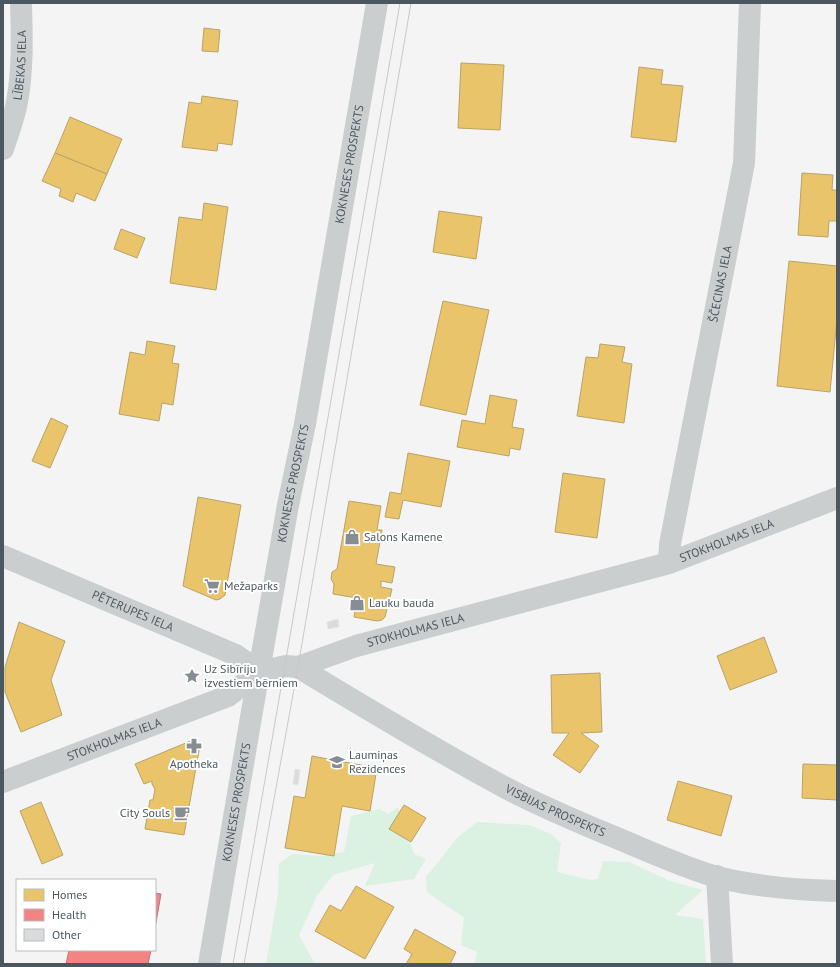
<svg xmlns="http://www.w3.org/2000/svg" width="840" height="967" font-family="'PT Sans',sans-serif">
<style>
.green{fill:#dbf1e2}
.homes{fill:#e9c46a;stroke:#baa367}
.health{fill:#f28482;stroke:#c07678}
.building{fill:#dadbdc;stroke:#e5e6e6}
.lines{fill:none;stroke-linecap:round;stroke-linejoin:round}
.minor{stroke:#cbcecf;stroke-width:22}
.tram{stroke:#c7c9ca;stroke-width:1}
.labels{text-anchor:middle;stroke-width:4;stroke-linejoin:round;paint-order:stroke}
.street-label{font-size:12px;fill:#4b575f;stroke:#fff}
.poi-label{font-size:12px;fill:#4b575f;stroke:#fff;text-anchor:start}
</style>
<rect width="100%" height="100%" fill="#f4f4f4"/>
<g class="green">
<polygon points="398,807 414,854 426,859 414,879 365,886 375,863 333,875 317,896 299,935 315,964 266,964 278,894 279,863 293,854 321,856 344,852 351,816 379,809 388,814"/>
<polygon points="477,822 529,825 551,834 561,843 557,872 590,880 598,879 603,861 629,862 670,881 703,890 675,915 703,919 706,964 475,964 477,952 461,945 464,917 448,907 427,892 426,877 458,837"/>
</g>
<g class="homes">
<polygon points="204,28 220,30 218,52 202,51"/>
<polygon points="461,63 504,65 500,130 458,128"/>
<polygon points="639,67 663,70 661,84 683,86 676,142 631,137"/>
<polygon points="202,96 238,101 232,145 218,143 217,151 182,147 189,102 201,104"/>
<polygon points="70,117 122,139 107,174 55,153"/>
<polygon points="55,153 107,174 95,201 76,193 73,202 59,196 61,189 42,181"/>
<polygon points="802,173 833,175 832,190 837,190 837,221 829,221 828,237 798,235"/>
<polygon points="204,203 228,207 216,290 170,283 179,217 202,220"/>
<polygon points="439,211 482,217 476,259 433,252"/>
<polygon points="121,229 145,238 137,258 114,249"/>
<polygon points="789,261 837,266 837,319 830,392 777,386"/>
<polygon points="443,301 489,310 466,415 420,405"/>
<polygon points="147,341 175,346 172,363 179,364 173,405 162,403 159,421 119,414 130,352 145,355"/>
<polygon points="600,344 625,347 622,362 632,364 624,423 577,416 586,357 598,358"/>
<polygon points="490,395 517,400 512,427 524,429 520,450 510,448 509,456 457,447 462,420 485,424"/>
<polygon points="51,418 68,426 50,468 32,461"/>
<polygon points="408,453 450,461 441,507 403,500 399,519 385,517 390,492 401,494"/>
<polygon points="563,473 605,479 597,538 555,532"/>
<polygon points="198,497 241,505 225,595 220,599 216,600 183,586"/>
<polygon points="349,501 381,506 377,530 382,530 376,564 395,567 392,583 381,581 381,587 392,589 385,617 382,620 377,621 354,617 357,598 333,594 334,584 331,579 332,572 337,569"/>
<polygon points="19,622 65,641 51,680 62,715 21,732 5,692 5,667"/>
<polygon points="764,637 777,672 730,690 717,656"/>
<polygon points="600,673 602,732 581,733 599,746 580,773 553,755 569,733 552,733 551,675"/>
<polygon points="193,740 200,745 184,835 145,829 150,800 153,800 155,789 152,784 152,781 144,784 135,764"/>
<polygon points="312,756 377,768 370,811 342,806 334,856 285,848 294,796 305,798"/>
<polygon points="803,764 837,765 837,800 802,798"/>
<polygon points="678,781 732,796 721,836 667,820"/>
<polygon points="41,802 63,855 42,864 20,811"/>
<polygon points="404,805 426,818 411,842 389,829"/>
<polygon points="356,886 394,907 365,959 315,931 330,905 341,911"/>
<polygon points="415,929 456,952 450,964 406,964 412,954 404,949"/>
</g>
<g class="health">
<polygon points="155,893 161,894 155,928"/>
<polygon points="69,950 151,950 148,964 66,964"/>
</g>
<g class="building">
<polygon points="338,619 339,627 328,629 327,622"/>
<polygon points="295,769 300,770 298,785 293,784"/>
</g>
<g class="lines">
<g class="minor">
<path id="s1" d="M3,149c5,-15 11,-31 14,-47 6,-33 5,-66 4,-99"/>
<path id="s2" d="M3,556l233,99 23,17"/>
<path id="s3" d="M669,563l1,-19 74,-381 6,-160"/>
<path id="s4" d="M298,667c68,41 137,83 208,121 38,20 79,37 118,53 31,13 62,27 93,36 39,10 80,13 120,14"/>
<path id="s5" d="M3,782l225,-86 31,-24 27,-6 12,1 58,-21 313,-83 168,-65"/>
<polyline points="717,876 722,964"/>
<path id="s6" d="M209,964l41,-241 38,-218 17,-81 72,-421"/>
</g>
<g class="tram">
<polyline points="233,964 400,3"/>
<polyline points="244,964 298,667 411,3"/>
</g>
</g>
<defs>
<symbol id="shop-bare" viewBox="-9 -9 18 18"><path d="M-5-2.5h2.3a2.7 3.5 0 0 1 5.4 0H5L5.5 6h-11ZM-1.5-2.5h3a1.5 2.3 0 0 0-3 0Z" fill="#868e93" stroke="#fff" stroke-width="2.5" paint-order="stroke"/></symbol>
<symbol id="supermarket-bare" viewBox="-9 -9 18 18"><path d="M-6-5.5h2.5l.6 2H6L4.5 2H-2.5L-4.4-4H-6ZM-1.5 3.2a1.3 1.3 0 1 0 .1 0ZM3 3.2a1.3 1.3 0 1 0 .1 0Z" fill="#868e93" stroke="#fff" stroke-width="2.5" paint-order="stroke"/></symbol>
<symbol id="sight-bare" viewBox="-9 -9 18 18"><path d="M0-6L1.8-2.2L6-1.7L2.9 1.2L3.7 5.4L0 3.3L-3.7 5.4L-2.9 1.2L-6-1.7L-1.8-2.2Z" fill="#868e93" stroke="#fff" stroke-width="2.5" paint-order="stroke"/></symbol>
<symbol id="pharmacy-bare" viewBox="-9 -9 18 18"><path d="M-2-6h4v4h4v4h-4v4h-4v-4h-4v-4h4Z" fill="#868e93" stroke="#fff" stroke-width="2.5" paint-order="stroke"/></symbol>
<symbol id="school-bare" viewBox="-9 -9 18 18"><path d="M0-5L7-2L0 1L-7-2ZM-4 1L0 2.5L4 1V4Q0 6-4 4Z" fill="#868e93" stroke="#fff" stroke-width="2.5" paint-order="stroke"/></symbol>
<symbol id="cafe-bare" viewBox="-9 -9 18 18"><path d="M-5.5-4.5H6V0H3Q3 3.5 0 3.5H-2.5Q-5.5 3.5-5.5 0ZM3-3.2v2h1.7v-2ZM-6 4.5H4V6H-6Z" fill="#868e93" stroke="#fff" stroke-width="2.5" paint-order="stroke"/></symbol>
</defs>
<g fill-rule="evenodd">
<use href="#shop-bare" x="341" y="526" width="22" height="22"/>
<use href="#supermarket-bare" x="201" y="575" width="22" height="22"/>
<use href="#shop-bare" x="346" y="592" width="22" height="22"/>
<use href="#sight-bare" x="181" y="665" width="22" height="22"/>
<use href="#pharmacy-bare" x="183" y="735" width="22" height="22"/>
<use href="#school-bare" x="326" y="751" width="22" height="22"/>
<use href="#cafe-bare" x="171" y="802" width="22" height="22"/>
</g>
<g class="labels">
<g class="street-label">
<text dy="4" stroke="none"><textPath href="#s1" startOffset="86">LĪBEKAS IELA</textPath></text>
<text dy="4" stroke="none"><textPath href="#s6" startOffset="812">KOKNESES PROSPEKTS</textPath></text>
<text dy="4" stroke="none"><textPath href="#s3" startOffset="284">ŠČECINAS IELA</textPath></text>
<text dy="4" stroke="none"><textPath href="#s6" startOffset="488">KOKNESES PROSPEKTS</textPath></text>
<text dy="4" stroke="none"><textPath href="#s5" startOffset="767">STOKHOLMAS IELA</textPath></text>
<text dy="4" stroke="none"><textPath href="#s2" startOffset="141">PĒTERUPES IELA</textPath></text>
<text dy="4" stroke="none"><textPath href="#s5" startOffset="443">STOKHOLMAS IELA</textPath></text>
<text dy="4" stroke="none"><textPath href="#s5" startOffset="119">STOKHOLMAS IELA</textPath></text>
<text dy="4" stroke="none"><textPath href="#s6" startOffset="164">KOKNESES PROSPEKTS</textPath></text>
<text dy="4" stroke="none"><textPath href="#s4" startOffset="295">VISBIJAS PROSPEKTS</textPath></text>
</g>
<g class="poi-label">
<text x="364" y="541">Salons Kamene</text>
<text x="224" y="590">Mežaparks</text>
<text x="369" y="607">Lauku bauda</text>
<text x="204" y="673">Uz Sibīriju<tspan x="204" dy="14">izvestiem bērniem</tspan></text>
<text x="349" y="759">Laumiņas<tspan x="349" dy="14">Rezidences</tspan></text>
<text x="194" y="768" text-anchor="middle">Apotheka</text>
<text x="170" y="817" text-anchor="end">City Souls</text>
</g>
</g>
<rect width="840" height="967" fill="none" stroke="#4b575f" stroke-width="8"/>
<rect x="16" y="879" width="140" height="72" fill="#ffffff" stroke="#b7bcbf"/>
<rect x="24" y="889" width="20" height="12" fill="#e9c46a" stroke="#b7bcbf"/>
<text x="52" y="899" font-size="12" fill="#4b575f">Homes</text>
<rect x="24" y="909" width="20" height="12" fill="#f28482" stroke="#b7bcbf"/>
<text x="52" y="919" font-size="12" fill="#4b575f">Health</text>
<rect x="24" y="929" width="20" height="12" fill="#dadbdc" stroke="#b7bcbf"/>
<text x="52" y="939" font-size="12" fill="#4b575f">Other</text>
</svg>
